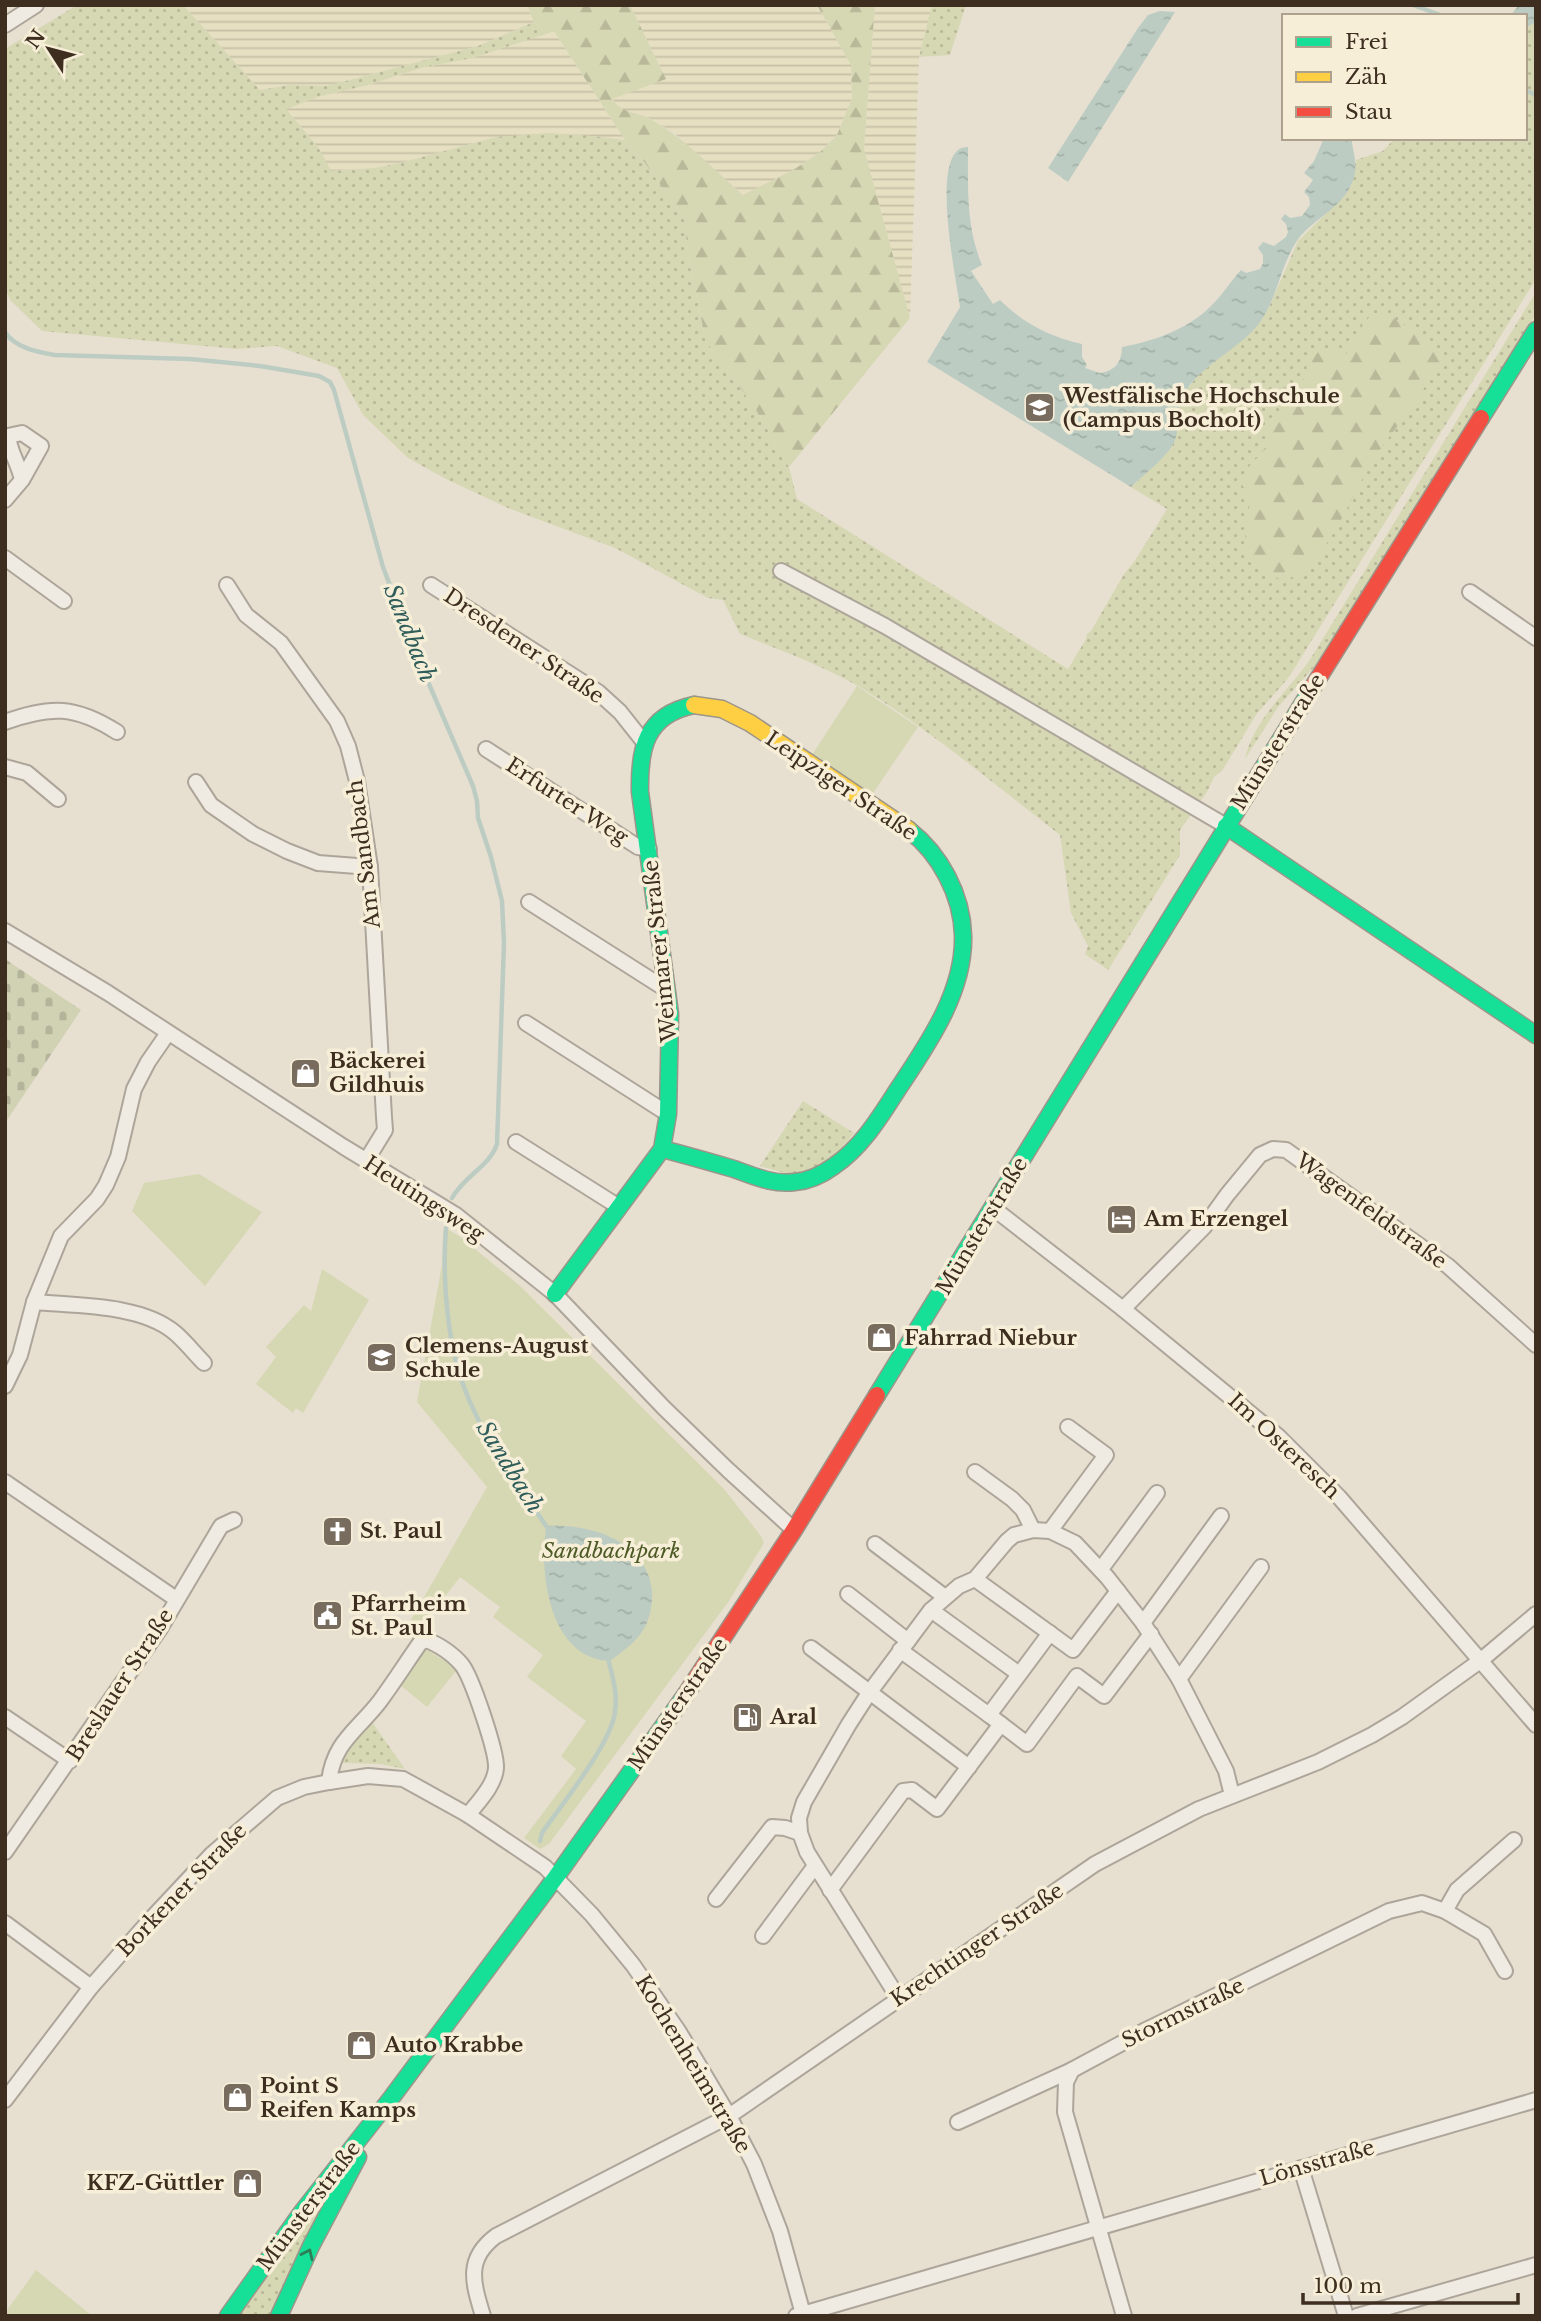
<svg xmlns="http://www.w3.org/2000/svg" width="1541" height="2321" font-family="'Libre Baskerville',serif">
<style>
.farmland{fill:url(#farmland-rules)}
.grass{fill:url(#grass-dots)}
.forest{fill:url(#forest-firs)}
.cemetery{fill:url(#cemetery-stones)}
.park{fill:#d6d7b3}
.water{fill:url(#water-ripples)}
.lines{fill:none;stroke-linecap:round;stroke-linejoin:round}
.stream{stroke:#bcccc2;stroke-width:4.5}
.street-casing{stroke:#ada599;stroke-width:18}
.fast-casing{stroke:#9c958a;stroke-width:19}
.slow-casing{stroke:#9c958a;stroke-width:19}
.jam-casing{stroke:#9c958a;stroke-width:19}
.street{stroke:#efebe3;stroke-width:14}
.fast{stroke:#16e098;stroke-width:16}
.slow{stroke:#ffcf43;stroke-width:16}
.jam{stroke:#f24e42;stroke-width:16}
.oneway{stroke:#2b7e56}
.labels{text-anchor:middle;stroke-width:7;stroke-linejoin:round;paint-order:stroke}
.poi-label{font-size:21px;font-weight:bold;fill:#3d2e20;stroke:#f7eed8;text-anchor:start}
.street-label{font-size:21px;fill:#3d2e20;stroke:#f7eed8}
.park-label{font-size:21px;font-style:italic;fill:#4d5a26;stroke:#f7eed8}
.water-label{font-size:23px;font-style:italic;fill:#2f5d5a;stroke:#f7eed8}
</style>
<defs>
<pattern id="farmland-rules" width="6" height="5" patternUnits="userSpaceOnUse" patternTransform="scale(1.75)"><rect width="6" height="5" fill="#e6dfc2"/><path d="M0 2.5h6" fill="none" stroke="#c6c0a6"/></pattern>
<pattern id="grass-dots" width="8" height="8" patternUnits="userSpaceOnUse" patternTransform="scale(1.75)"><rect width="8" height="8" fill="#d6d7b3"/><path d="M2 2h.1M6 6h.1" fill="none" stroke="#b9b99a" stroke-width="1.8" stroke-linecap="round"/></pattern>
<pattern id="forest-firs" width="22" height="20" patternUnits="userSpaceOnUse" patternTransform="scale(1.75)"><rect width="22" height="20" fill="#d6d7b3"/><path d="M5 1l3.5 6h-7zM16 11l3.5 6h-7z" fill="#b9b99a"/></pattern>
<pattern id="cemetery-stones" width="16" height="16" patternUnits="userSpaceOnUse" patternTransform="scale(1.75)"><rect width="16" height="16" fill="#d1d1b3"/><path d="M2 7V4a2 2 0 0 1 4 0v3zM10 15v-3a2 2 0 0 1 4 0v3z" fill="#b4b49a"/></pattern>
<pattern id="water-ripples" width="26" height="14" patternUnits="userSpaceOnUse" patternTransform="scale(1.75)"><rect width="26" height="14" fill="#bcccc2"/><path d="M2 4q2-2 4 0t4 0M15 11q2-2 4 0t4 0" fill="none" stroke="#a2b0a6"/></pattern>
</defs>
<rect width="100%" height="100%" fill="#e7e0d1"/>
<g class="farmland">
<polygon points="183,5 527,5 534,22 478,46 327,86 289,85 260,90"/>
<polygon points="630,5 817,5 851,65 852,98 837,135 819,153 793,170 743,195 674,133 647,117 619,108 612,98 666,79"/>
<polygon points="875,5 932,5 919,57 910,318 864,149"/>
<polygon points="554,31 625,140 594,136 496,137 400,163 374,168 330,171 318,147 285,108 321,96 368,85 421,68 472,58"/>
</g>
<g class="grass">
<path d="M77,5h106l77,85 29,-5 38,1 151,-40 56,-24 12,12 -74,24 -51,10 -53,17 -47,11 -35,13 32,38 13,24 43,-3 26,-5 96,-26 53,-4 45,3 31,4 20,23 39,55 5,43 17,80 50,69 33,57 8,32 271,170 18,-30 1,-5 4,-3 33,-57 10,-12 33,-53 -36,-22 29,-27 15,-20 2,-28 8,-21 15,-18 31,-25 38,-41 29,-66 43,-42 10,-13 5,-26 27,-9 12,-13h130v-110l11,-6v257l-247,398 -33,38 -34,56 -8,6 -7,15 -27,38v25l-72,115 -23,-16 3,-8 -17,-33 -11,-78c-66,-51 -131,-106 -202,-149 -37,-21 -78,-36 -118,-52l-17,-34 -15,-2 -93,-50 -107,-40 -62,-29 -38,-21 -45,-43 -26,-47 -60,-22 -40,3 -195,-18 -31,-30 -6,-12v-240z"/>
<polygon points="932,5 966,5 950,55 919,57"/>
<path d="M1536,292v22l-197,318 -24,34 -37,41 -33,52c9,-41 43,-67 66,-101z"/>
<path d="M803,1101l51,32c-11,14 -37,44 -56,42 -13,-1 -26,-6 -38,-9z"/>
<polygon points="372,1722 405,1769 381,1764 342,1763 340,1758"/>
<polygon points="325,2193 332,2193 270,2316 235,2316"/>
</g>
<g class="forest">
<path d="M527,5h103l36,74 -54,20c11,15 23,12 38,20 35,19 63,50 93,76l50,-25 26,-17 18,-18 15,-37 -1,-33 -34,-60h58l-11,144 46,169 -121,149 -33,-57 -50,-69 -17,-80 -5,-43 -39,-55 -20,-23 -71,-109 -8,3 -12,-12z"/>
<path d="M1372,314l18,2 45,28 6,15c-18,36 -43,65 -66,98 -20,30 -50,111 -85,121 -19,5 -22,-11 -35,-18 -5,-3 -8,-6 -9,-12 -2,-7 2,-41 5,-48l-10,-17c7,-28 32,-24 26,-60l9,-3 15,-34 12,-6 5,-8 -2,-7 12,-13 11,-4 9,4 7,9c3,-20 14,-32 27,-47z"/>
</g>
<polygon class="cemetery" points="5,959 81,1010 5,1123"/>
<g class="park">
<polygon points="857,686 918,727 871,796 810,758"/>
<polygon points="199,1174 262,1212 205,1286 132,1211 144,1183"/>
<polygon points="444,1227 459,1236 519,1285 724,1489 761,1536 764,1543 729,1601 549,1844 540,1849 524,1838 576,1769 561,1756 586,1721 527,1677 543,1655 493,1617 500,1607 460,1577 430,1616 424,1636 407,1627 487,1487 417,1402 442,1265"/>
<polygon points="322,1269 369,1300 303,1413 296,1408 293,1413 256,1384 276,1357 266,1347 304,1305 311,1311"/>
<polygon points="427,1650 451,1665 456,1671 427,1707 400,1685 421,1653"/>
<polygon points="36,2270 92,2316 5,2316 5,2313"/>
</g>
<g class="water">
<polygon points="1519,5 1536,5 1536,22 1525,28 1525,16 1510,16"/>
<polygon points="1160,11 1175,12 1068,182 1048,168 1138,28 1148,15"/>
<path d="M1324,138h27c3,16 8,31 0,47 -10,23 -37,34 -52,53 -19,26 -21,61 -41,87 -21,25 -52,37 -71,64 -13,18 -6,35 -12,51 -6,16 -31,34 -44,47l-204,-125 33,-55c-3,-25 -33,-162 8,-160 0,41 -2,80 14,118l-11,6 22,33 7,-4c24,24 49,36 82,44v13l5,8 -2,3 15,5c15,-2 22,-11 22,-26 32,-6 67,-18 90,-42 11,-11 19,-24 29,-35l5,3 14,-4 3,-6v-8l-5,-7 5,-6 11,4 12,-9 2,-5 -2,-8 -5,-5 4,-5 5,4 12,-2 8,-11 -1,-8 -5,-5 9,-12 -9,-7 10,-12z"/>
<path d="M549,1526c42,-2 98,15 103,65 1,15 -3,33 -13,45 -8,10 -19,17 -29,25 -60,-2 -71,-87 -64,-132z"/>
</g>
<g class="lines">
<g class="stream">
<polyline points="1413,5 1443,16"/>
<polyline points="1525,90 1536,95"/>
<path d="M5,332c10,16 33,20 50,23l135,4 70,7 59,10 11,6 4,8 49,177 33,87 57,132 4,15 1,17 13,39 11,44 2,42 -7,201c-7,22 -33,32 -45,54"/>
<path d="M446,1228c-4,47 1,115 18,159 19,52 54,98 85,143"/>
<path d="M540,1841l2,-8c20,-29 69,-89 73,-121 3,-20 -3,-36 -7,-54"/>
</g>
<defs>
<g id="street">
<polyline points="5,25 36,5"/>
<path d="M5,500l17,-20 19,-34 -19,-13 -14,3c2,17 11,28 14,44"/>
<polyline points="5,558 64,601"/>
<polyline points="781,571 885,626 1226,826"/>
<polyline points="227,585 246,615 281,643 337,721 348,746 357,781 370,867 384,1117 385,1130 366,1161"/>
<polyline points="431,585 598,692 620,712 643,741"/>
<polyline points="1470,592 1536,638"/>
<path d="M5,722c46,-17 71,-16 112,10"/>
<polyline points="486,749 638,847 649,849"/>
<polyline points="5,767 27,773 58,799"/>
<polyline points="196,782 211,805 253,834 287,851 318,863 370,867"/>
<polyline points="529,902 667,990"/>
<polyline points="5,931 108,993 344,1147 456,1215 555,1294 664,1408 728,1470 794,1530"/>
<polyline points="526,1023 668,1114"/>
<polyline points="516,1142 619,1207"/>
<polyline points="993,1208 1123,1309 1279,1437 1339,1497 1536,1725"/>
<path d="M34,1302c42,4 106,2 140,30 11,9 20,21 30,31"/>
<polyline points="1123,1309 1204,1227 1227,1195 1260,1155 1273,1149 1286,1150 1448,1266 1536,1345"/>
<polyline points="5,1386 20,1355 34,1302 61,1236 97,1199 106,1185 118,1157 134,1089 148,1062 168,1033"/>
<polyline points="975,1472 1012,1499 1023,1510 1033,1530"/>
<polyline points="5,1482 176,1599"/>
<polyline points="1050,1531 1106,1455 1068,1427"/>
<polyline points="875,1544 945,1597"/>
<polyline points="1101,1569 1157,1493"/>
<polyline points="975,1579 1073,1650 1118,1591"/>
<polyline points="848,1594 908,1641"/>
<polyline points="931,1610 1019,1674"/>
<polyline points="1143,1623 1221,1516"/>
<polyline points="811,1648 969,1767"/>
<polyline points="900,1650 989,1715 1050,1633"/>
<polyline points="1179,1679 1261,1567"/>
<polyline points="989,1715 1027,1744 1077,1676 1104,1696 1151,1634"/>
<polyline points="5,1717 70,1761"/>
<path d="M329,1782c4,-40 29,-52 51,-81 14,-19 26,-38 40,-58l6,-3c12,4 27,14 36,25 10,13 35,87 34,103 -1,17 -18,34 -28,47"/>
<polyline points="5,1852 161,1627 221,1526 234,1520"/>
<polyline points="830,1890 903,1791 912,1790 937,1809 1001,1724"/>
<polyline points="716,1899 772,1827 785,1828 800,1833"/>
<polyline points="1445,1911 1484,1934 1505,1971"/>
<polyline points="5,1923 91,1987"/>
<polyline points="763,1936 815,1866"/>
<polyline points="899,1999 807,1852 800,1833 799,1818 804,1802 849,1724 869,1693 931,1610 959,1586 975,1579 1007,1541 1014,1535 1033,1530 1050,1531 1075,1543 1107,1577 1143,1623 1179,1679 1226,1771 1232,1795"/>
<polyline points="5,2100 91,1987 152,1918 212,1854 277,1798 304,1787 329,1782 368,1776 403,1779 468,1815 545,1867 592,1915 633,1965 679,2032 729,2116 754,2164 780,2231 803,2314"/>
<polyline points="958,2122 1072,2070"/>
<polyline points="1301,2168 1346,2316"/>
<path d="M483,2316c-10,-33 -18,-57 13,-80l233,-120 366,-252 104,-55 119,-47 54,-27 30,-18 78,-56 56,-47"/>
<polyline points="796,2316 1536,2100"/>
<polyline points="1124,2316 1065,2112 1066,2082 1072,2070 1146,2030 1389,1911 1422,1903 1445,1911 1457,1890 1514,1840"/>
<polyline points="1357,2316 1536,2265"/>
</g>
<g id="fast">
<polyline points="1481,418 1536,330"/>
<polyline points="1226,826 1536,1035"/>
<path d="M662,1149c24,6 48,13 72,20 20,7 39,16 61,13 14,-1 28,-8 39,-16 28,-19 46,-49 64,-77 30,-45 67,-98 65,-154 -1,-40 -23,-81 -54,-105"/>
<path d="M555,1294l107,-145 6,-35 2,-100 -30,-222c-1,-43 5,-77 54,-87"/>
<polyline points="877,1395 1311,690"/>
<polyline points="228,2316 302,2212 392,2097 556,1877 686,1694"/>
<polyline points="279,2316 311,2246 358,2157"/>
</g>
<polyline id="slow" points="694,705 722,709 750,723 909,830"/>
<g id="jam">
<polyline points="1311,690 1481,418"/>
<polyline points="686,1694 794,1530 877,1395"/>
</g>
</defs>
<use href="#street" class="street-casing"/>
<use href="#fast" class="fast-casing"/>
<use href="#slow" class="slow-casing"/>
<use href="#jam" class="jam-casing"/>
<use href="#street" class="street"/>
<use href="#fast" class="fast"/>
<use href="#slow" class="slow"/>
<use href="#jam" class="jam"/>
</g>
<defs><path id="oneway-chevron" d="M-2-3.5L2.5 0L-2 3.5" fill="none" stroke-width="1.6" stroke-linecap="round" stroke-linejoin="round" transform="scale(1.75)"/></defs>
<use class="oneway" href="#oneway-chevron" transform="translate(308 2254) rotate(-65)"/>
<defs>
<symbol id="university-square" viewBox="-11 -11 22 22"><rect x="-9" y="-9" width="18" height="18" rx="4" fill="#786c5e" stroke="#f7eed8"/><path d="M0-5L7-2L0 1L-7-2ZM-4 1L0 2.5L4 1V4Q0 6-4 4Z" fill="#fff"/></symbol>
<symbol id="shop-square" viewBox="-11 -11 22 22"><rect x="-9" y="-9" width="18" height="18" rx="4" fill="#786c5e" stroke="#f7eed8"/><path d="M-5-2.5h2.3a2.7 3.5 0 0 1 5.4 0H5L5.5 6h-11ZM-1.5-2.5h3a1.5 2.3 0 0 0-3 0Z" fill="#fff"/></symbol>
<symbol id="hotel-square" viewBox="-11 -11 22 22"><rect x="-9" y="-9" width="18" height="18" rx="4" fill="#786c5e" stroke="#f7eed8"/><path d="M-6-4.5h1.5V1H6V5H4.5V3h-9V5H-6ZM-4 0a1.8 1.8 0 1 1 3.6 0ZM.5 0V-2.5h3Q6-2.5 6 0Z" fill="#fff"/></symbol>
<symbol id="school-square" viewBox="-11 -11 22 22"><rect x="-9" y="-9" width="18" height="18" rx="4" fill="#786c5e" stroke="#f7eed8"/><path d="M0-5L7-2L0 1L-7-2ZM-4 1L0 2.5L4 1V4Q0 6-4 4Z" fill="#fff"/></symbol>
<symbol id="church-square" viewBox="-11 -11 22 22"><rect x="-9" y="-9" width="18" height="18" rx="4" fill="#786c5e" stroke="#f7eed8"/><path d="M-1.2-6h2.4v3.5h3.3v2.4h-3.3V6h-2.4V-.1h-3.3v-2.4h3.3Z" fill="#fff"/></symbol>
<symbol id="civic-square" viewBox="-11 -11 22 22"><rect x="-9" y="-9" width="18" height="18" rx="4" fill="#786c5e" stroke="#f7eed8"/><path d="M-.6-6.5H3V-4.5H.6V-3L4-1V1h2V6H-6V1h2V-1L-.6-3ZM-1.2 2.5V6h2.4V2.5Z" fill="#fff"/></symbol>
<symbol id="fuel-square" viewBox="-11 -11 22 22"><rect x="-9" y="-9" width="18" height="18" rx="4" fill="#786c5e" stroke="#f7eed8"/><path d="M-5.5-6h7V0h2V4h1.3V-2.5L3-4.5l.8-.8L6-3V5H2.5V1h-1V6h-7ZM-4.2-4.7v3.2H.2V-4.7Z" fill="#fff"/></symbol>
</defs>
<g fill-rule="evenodd">
<use href="#university-square" x="1022" y="390" width="35" height="35"/>
<use href="#shop-square" x="288" y="1056" width="35" height="35"/>
<use href="#hotel-square" x="1104" y="1202" width="35" height="35"/>
<use href="#shop-square" x="864" y="1320" width="35" height="35"/>
<use href="#school-square" x="364" y="1340" width="35" height="35"/>
<use href="#church-square" x="320" y="1514" width="35" height="35"/>
<use href="#civic-square" x="310" y="1598" width="35" height="35"/>
<use href="#fuel-square" x="730" y="1700" width="35" height="35"/>
<use href="#shop-square" x="344" y="2028" width="35" height="35"/>
<use href="#shop-square" x="220" y="2080" width="35" height="35"/>
<use href="#shop-square" x="230" y="2166" width="35" height="35"/>
</g>
<g class="labels">
<g class="poi-label">
<text x="1063" y="403">Westfälische Hochschule<tspan x="1063" dy="24">(Campus Bocholt)</tspan></text>
<text x="329" y="1068">Bäckerei<tspan x="329" dy="24">Gildhuis</tspan></text>
<text x="1144" y="1226">Am Erzengel</text>
<text x="904" y="1345">Fahrrad Niebur</text>
<text x="405" y="1353">Clemens-August<tspan x="405" dy="24">Schule</tspan></text>
<text x="360" y="1538">St. Paul</text>
<text x="351" y="1611">Pfarrheim<tspan x="351" dy="24">St. Paul</tspan></text>
<text x="770" y="1724">Aral</text>
<text x="384" y="2052">Auto Krabbe</text>
<text x="260" y="2093">Point S<tspan x="260" dy="24">Reifen Kamps</tspan></text>
<text x="224" y="2190" text-anchor="end">KFZ-Güttler</text>
</g>
<g class="street-label">
<text transform="translate(524 646) rotate(34)" y="7">Dresdener Straße</text>
<text transform="translate(1278 742) rotate(-58)" y="7">Münsterstraße</text>
<text transform="translate(841 786) rotate(34)" y="7">Leipziger Straße</text>
<text transform="translate(567 801) rotate(33)" y="7">Erfurter Weg</text>
<text transform="translate(364 854) rotate(-97)" y="7">Am Sandbach</text>
<text transform="translate(660 951) rotate(-96)" y="7">Weimarer Straße</text>
<text transform="translate(424 1199) rotate(33)" y="7">Heutingsweg</text>
<text transform="translate(1371 1211) rotate(36)" y="7">Wagenfeldstraße</text>
<text transform="translate(982 1226) rotate(-59)" y="7">Münsterstraße</text>
<text transform="translate(1284 1446) rotate(43)" y="7">Im Osteresch</text>
<text transform="translate(120 1685) rotate(-57)" y="7">Breslauer Straße</text>
<text transform="translate(678 1704) rotate(-55)" y="7">Münsterstraße</text>
<text transform="translate(182 1890) rotate(-46)" y="7">Borkener Straße</text>
<text transform="translate(977 1945) rotate(-34)" y="7">Krechtinger Straße</text>
<text transform="translate(1183 2013) rotate(-26)" y="7">Stormstraße</text>
<text transform="translate(693 2064) rotate(59)" y="7">Kochenheimstraße</text>
<text transform="translate(1317 2163) rotate(-16)" y="7">Lönsstraße</text>
<text transform="translate(309 2206) rotate(-53)" y="7">Münsterstraße</text>
</g>
<g class="park-label">
<text x="611" y="1558">Sandbachpark</text>
</g>
<g class="water-label">
<text transform="translate(410 633) rotate(68)" y="8">Sandbach</text>
<text transform="translate(510 1467) rotate(58)" y="8">Sandbach</text>
</g>
</g>
<rect width="1541" height="2321" fill="none" stroke="#3d2e20" stroke-width="14"/>
<rect x="1282" y="14" width="245" height="126" fill="#f7eed8" stroke="#ada18e" stroke-width="2"/>
<rect x="1296" y="37" width="35" height="10" fill="#16e098" stroke="#ada18e" stroke-width="2"/>
<text x="1345" y="49" font-size="21" fill="#3d2e20">Frei</text>
<rect x="1296" y="72" width="35" height="10" fill="#ffcf43" stroke="#ada18e" stroke-width="2"/>
<text x="1345" y="84" font-size="21" fill="#3d2e20">Zäh</text>
<rect x="1296" y="107" width="35" height="10" fill="#f24e42" stroke="#ada18e" stroke-width="2"/>
<text x="1345" y="119" font-size="21" fill="#3d2e20">Stau</text>
<g transform="translate(49 49) rotate(306)" stroke="#f7eed8" stroke-width="5" paint-order="stroke">
<path d="M0-5L12 26L0 18L-12 26Z" fill="#3d2e20"/>
<text y="-10" font-size="19" font-weight="bold" text-anchor="middle" fill="#3d2e20">N</text>
</g>
<path d="M1303 2293v10h215v-10" fill="none" stroke="#3d2e20" stroke-width="3.5"/>
<text x="1314" y="2293" font-size="21" fill="#3d2e20" stroke="#f7eed8" stroke-width="5" paint-order="stroke">100 m</text>
</svg>
